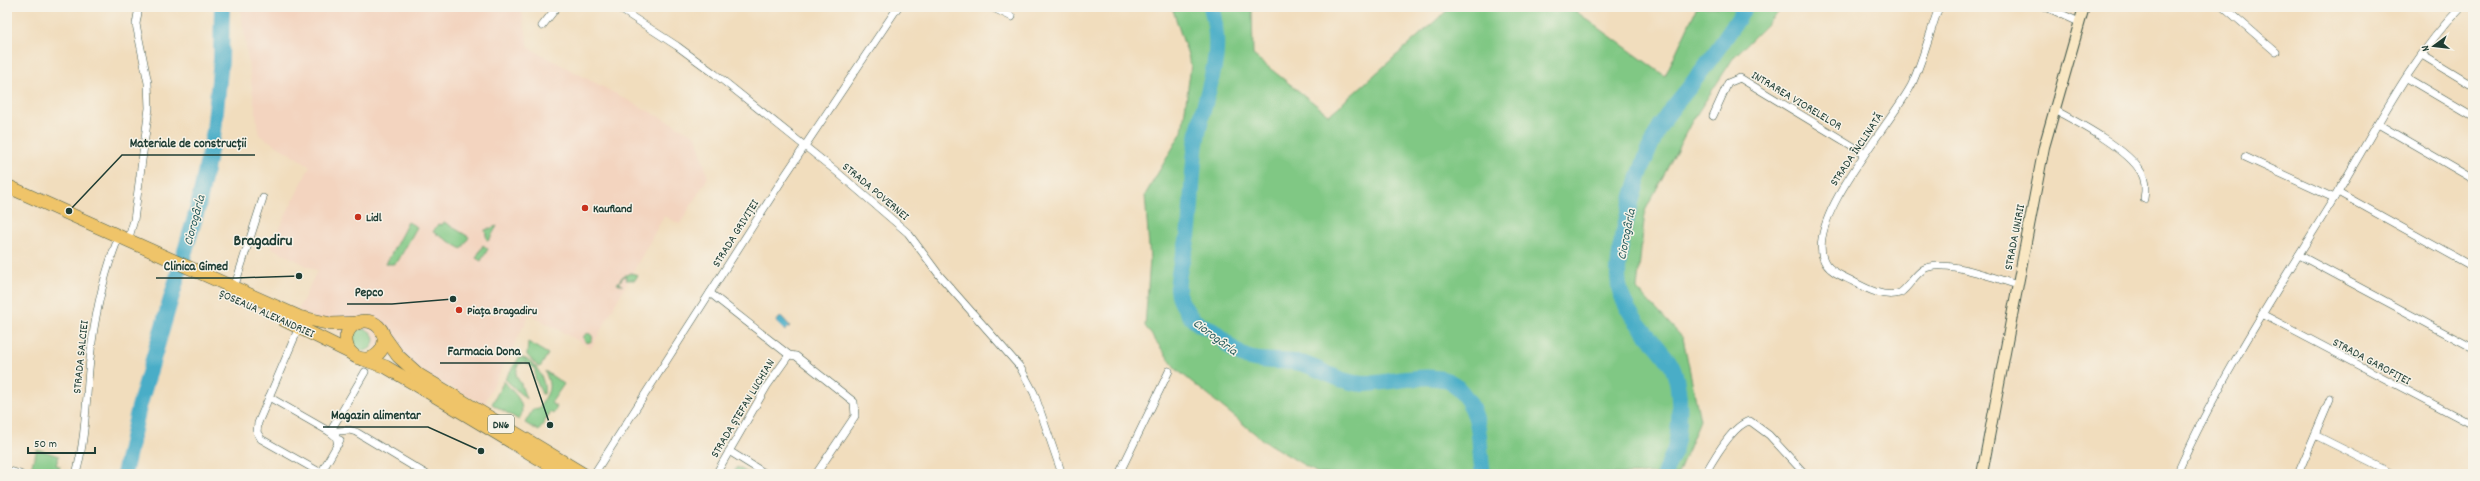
<svg xmlns="http://www.w3.org/2000/svg" width="2480" height="481" font-family="Dekko,sans-serif">
<style>
.built{fill:#f3d4bf}
.green{fill:#80c884;stroke:#50825c}
.water{fill:#48adc7;stroke:#34757e}
.lines{fill:none;stroke-linecap:round;stroke-linejoin:round}
.river{stroke:#48adc7;stroke-width:16}
.street-casing{stroke:#3e5549;stroke-width:8}
.secondary-casing{stroke:#3e5549;stroke-width:12}
.highway-casing{stroke:#3e5549;stroke-width:14}
.street{stroke:#fff;stroke-width:7}
.secondary{stroke:#f9e7c3;stroke-width:10}
.highway{stroke:#efc469;stroke-width:13}
.poi-dot{fill:#c8321e;stroke:#f7f3e8;stroke-width:1.5}
.labels{text-anchor:middle;stroke-width:3;stroke-linejoin:round;paint-order:stroke}
.shield{fill:#f7f3e8;stroke:#60746a;stroke-width:1}
.shield-label{font-size:11px;font-weight:bold;fill:#1f3d34}
.street-label{font-size:12px;fill:#1f3d34;stroke:#f7f3e8}
.poi-label{font-size:12px;font-weight:bold;fill:#1f3d34;stroke:#f7f3e8;text-anchor:start}
.water-label{font-size:13px;font-style:italic;fill:#2b5f60;stroke:#f7f3e8}
.district-label{font-size:16px;font-weight:bold;fill:#1f3d34;stroke:#f7f3e8}
.leader{fill:none;stroke:#1f3d34;stroke-width:1.5}
.callout-dot{fill:#1f3d34;stroke:#f7f3e8;stroke-width:1.5}
.callout-label{font-size:13px;text-anchor:middle;font-weight:bold;fill:#1f3d34;stroke:#f7f3e8;stroke-width:3;stroke-linejoin:round;paint-order:stroke}
</style>
<rect width="100%" height="100%" fill="#f7f3e8"/>
<filter id="ink" filterUnits="userSpaceOnUse"><feTurbulence type="fractalNoise" baseFrequency=".025" numOctaves="2"/><feDisplacementMap in="SourceGraphic" scale="8" xChannelSelector="R" yChannelSelector="G"/><feConvolveMatrix kernelMatrix="1 2 1 2 8 2 1 2 1" color-interpolation-filters="sRGB"/></filter>
<filter id="wash" filterUnits="userSpaceOnUse"><feTurbulence type="fractalNoise" baseFrequency=".012" numOctaves="4" result="noise"/><feDisplacementMap in="SourceGraphic" scale="16" xChannelSelector="R" yChannelSelector="G"/><feGaussianBlur stdDeviation="0.9" result="paint"/><feColorMatrix in="noise" values="0 0 0 0 0 0 0 0 0 0 0 0 0 0 0 0 0 1.4 0 .05"/><feComposite in="paint" operator="in"/></filter>
<g filter="url(#wash)">
<rect width="100%" height="100%" fill="#f1ddbd"/>
<polygon class="built" points="240,7 521,7 529,48 696,136 708,177 680,224 664,216 591,348 530,314 484,404 298,310 317,271 270,247 310,166 259,135"/>
<g class="green">
<polygon points="1172,7 1252,7 1253,55 1329,115 1451,7 1570,7 1665,76 1697,7 1784,7 1734,57 1691,123 1645,211 1637,289 1683,338 1700,420 1678,474 1319,474 1264,441 1176,369 1145,326 1150,260 1145,195 1182,132 1191,65"/>
<polygon points="408,222 417,227 398,261 393,264 386,264"/>
<polygon points="444,222 469,237 462,249 433,232 438,224 442,225"/>
<polygon points="497,226 489,240 487,240 485,230"/>
<polygon points="483,245 488,249 481,261 476,258"/>
<polygon points="631,273 638,275 635,280 626,280 627,277 624,276 619,283 623,285 617,284 623,276"/>
<circle cx="363" cy="340" r="11"/>
<circle cx="588" cy="338" r="4.5"/>
<polygon points="528,342 548,354 541,366 538,367 527,355"/>
<path d="M519,358c14,-2 28,22 25,36h-2l-7,-16v-9l-10,-7 -7,2 -2,12 5,8 5,15 -21,-20z"/>
<path d="M545,371l19,13 -13,19 6,4 -4,7 -3,-2 -11,19 -14,-8 8,-14 6,-1c11,-18 13,-19 6,-37z"/>
<path d="M504,381c10,13 24,22 15,39l-27,-16z"/>
<polygon points="37,449 59,456 56,465 60,466 58,474 43,474 30,470"/>
<polygon points="737,467 750,474 733,474"/>
</g>
<polygon class="water" points="781,316 790,326 785,331 776,322"/>
<g class="lines">
<g class="river">
<path d="M1211,7c15,53 -6,82 -14,131 -6,32 -4,65 -9,98 -3,20 -16,45 -7,65 4,7 9,18 17,22 4,4 11,4 15,7 11,9 19,22 33,27 19,7 39,1 58,7 21,7 37,19 60,20 24,0 74,-16 92,2 29,29 21,53 27,88"/>
<polyline points="124,474 139,407 198,207 214,131 221,60 222,7"/>
<path d="M1664,474c3,-7 7,-15 10,-22 7,-24 9,-71 -6,-92 -19,-27 -49,-48 -50,-84 0,-39 24,-119 44,-153 7,-12 17,-23 26,-34 20,-27 41,-53 57,-82"/>
</g>
</g>
</g>
<g filter="url(#ink)">
<g class="lines">
<defs>
<g id="street">
<polyline points="617,7 677,46 715,74 837,172 908,233 940,276 1020,367 1034,393 1062,474"/>
<polyline points="991,7 1012,17"/>
<path d="M1939,7c-9,25 -16,53 -27,77 -18,37 -113,140 -86,180 6,9 19,13 28,18 13,7 30,16 46,11 9,-6 14,-18 24,-24 20,-11 72,10 94,16"/>
<polyline points="2046,7 2079,22"/>
<polyline points="2224,7 2276,52"/>
<polyline points="542,26 557,7"/>
<polyline points="2422,55 2473,86"/>
<polyline points="2407,78 2473,117"/>
<path d="M2053,109c24,13 74,39 88,63 5,9 5,17 3,27"/>
<polyline points="1713,116 1728,83 1740,78 1864,153"/>
<polyline points="2378,124 2473,179"/>
<polyline points="2245,157 2334,198"/>
<polyline points="2338,192 2473,267"/>
<polyline points="128,241 134,220 149,108 148,83 136,24 139,7"/>
<polyline points="2299,255 2473,348"/>
<polyline points="234,288 263,198"/>
<polyline points="710,293 789,355 796,356 854,402 855,416 816,474"/>
<polyline points="2262,314 2473,425"/>
<polyline points="299,327 258,423 257,432 261,439 323,474"/>
<polyline points="269,397 330,432 349,430 356,432 426,474"/>
<polyline points="2315,435 2393,474"/>
<polyline points="338,444 336,437 330,432 365,372"/>
<polyline points="729,451 766,474"/>
<polyline points="7,470 20,474"/>
<polyline points="321,473 340,440"/>
<path d="M76,474c10,-36 10,-77 14,-115 4,-39 12,-78 26,-115"/>
<polyline points="594,474 784,177 898,7"/>
<polyline points="716,474 767,386 789,355"/>
<polyline points="1119,474 1169,371"/>
<path d="M1705,474c8,-14 28,-50 45,-53l19,14 36,39"/>
<path d="M2177,474c44,-100 105,-191 162,-284 37,-61 71,-131 122,-183"/>
<polyline points="2298,474 2330,399"/>
</g>
<polyline id="secondary" points="1982,474 2044,147 2084,7"/>
<g id="highway">
<polyline points="7,186 299,317 331,324 358,323"/>
<polyline points="284,320 351,353"/>
<circle cx="365" cy="340" r="19"/>
<polyline points="383,335 398,356 419,375 583,474"/>
<polyline points="363,359 386,367 415,384 565,474"/>
</g>
</defs>
<use href="#street" class="street-casing"/>
<use href="#secondary" class="secondary-casing"/>
<use href="#highway" class="highway-casing"/>
<use href="#street" class="street"/>
<use href="#secondary" class="secondary"/>
<use href="#highway" class="highway"/>
</g>
</g>
<g class="poi-dot">
<circle cx="585" cy="208" r="4"/>
<circle cx="358" cy="217" r="4"/>
<circle cx="459" cy="310" r="4"/>
</g>
<g class="labels">
<rect class="shield" x="488" y="415" width="26" height="18" rx="3"/>
<g class="shield-label">
<text x="501" y="428">DN6</text>
</g>
<g class="street-label">
<text transform="translate(1797 100) rotate(31)" y="4">INTRAREA VIORELELOR</text>
<text transform="translate(1856 149) rotate(-56)" y="4">STRADA ÎNCLINATĂ</text>
<text transform="translate(876 191) rotate(40)" y="4">STRADA POVERNEI</text>
<text transform="translate(735 233) rotate(-58)" y="4">STRADA GRIVIȚEI</text>
<text transform="translate(2014 237) rotate(-79)" y="4">STRADA UNIRII</text>
<text transform="translate(267 313) rotate(24)" y="4">ȘOSEAUA ALEXANDRIEI</text>
<text transform="translate(80 357) rotate(-84)" y="4">STRADA SALCIEI</text>
<text transform="translate(2372 361) rotate(28)" y="4">STRADA GAROFIȚEI</text>
<text transform="translate(742 408) rotate(-59)" y="4">STRADA ȘTEFAN LUCHIAN</text>
</g>
<g class="poi-label">
<text x="593" y="212">Kaufland</text>
<text x="366" y="221">Lidl</text>
<text x="467" y="314">Piața Bragadiru</text>
</g>
<g class="water-label">
<text transform="translate(193 220) rotate(-75)" y="5">Ciorogârla</text>
<text transform="translate(1625 234) rotate(-79)" y="5">Ciorogârla</text>
<text transform="translate(1216 336) rotate(37)" y="5">Ciorogârla</text>
</g>
<g class="district-label">
<text x="263" y="245">Bragadiru</text>
</g>
</g>
<path class="leader" d="M69 211L122 155H255M299 276L236 278H156M453 299L392 304H347M550 425L529 363H440M481 451L428 427H323"/>
<g class="callout-dot">
<circle cx="69" cy="211" r="4"/>
<circle cx="299" cy="276" r="4"/>
<circle cx="453" cy="299" r="4"/>
<circle cx="550" cy="425" r="4"/>
<circle cx="481" cy="451" r="4"/>
</g>
<g class="callout-label">
<text x="188" y="147">Materiale de construcții</text>
<text x="196" y="270">Clinica Gimed</text>
<text x="369" y="296">Pepco</text>
<text x="484" y="355">Farmacia Dona</text>
<text x="376" y="419">Magazin alimentar</text>
</g>
<rect width="2480" height="481" fill="none" stroke="#f7f3e8" stroke-width="24"/>
<g transform="translate(2434 46) rotate(255)" stroke="#f7f3e8" stroke-width="3" paint-order="stroke">
<path d="M0-3L7 15L0 10L-7 15Z" fill="#1f3d34"/>
<text y="-6" font-size="11" font-weight="bold" text-anchor="middle" fill="#1f3d34">N</text>
</g>
<path d="M28 447v6h67v-6" fill="none" stroke="#1f3d34" stroke-width="2"/>
<text x="34" y="447" font-size="12" fill="#1f3d34" stroke="#f7f3e8" stroke-width="3" paint-order="stroke">50 m</text>
</svg>
